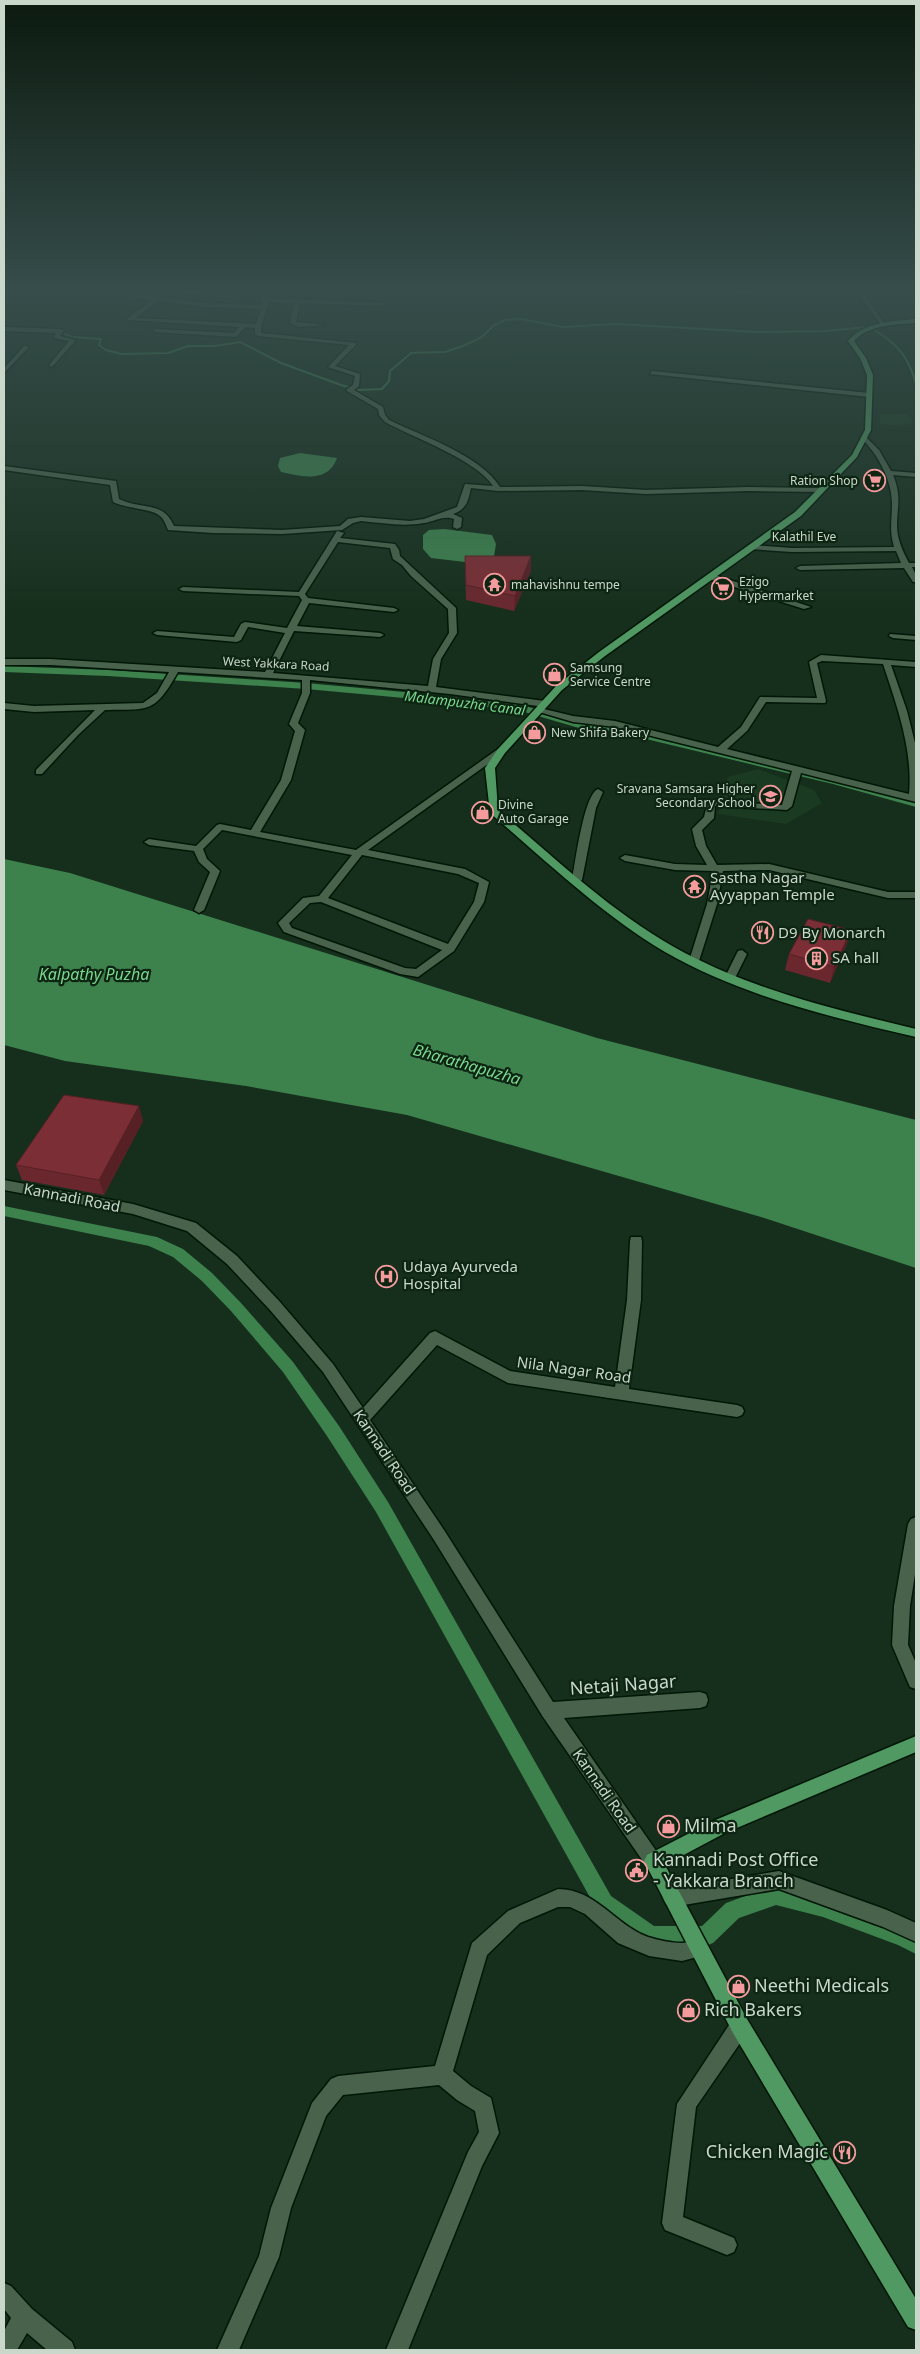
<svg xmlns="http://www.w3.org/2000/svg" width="920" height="2354" font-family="'Noto Sans',sans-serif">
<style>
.built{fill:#1b3a22}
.water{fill:#3d814d}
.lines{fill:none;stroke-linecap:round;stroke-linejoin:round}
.stream{stroke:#3d814d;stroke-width:2}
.canal{fill:#3d814d;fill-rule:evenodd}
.minor-casing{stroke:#011606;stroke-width:3}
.major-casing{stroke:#011606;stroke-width:3}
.minor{fill:#48624c;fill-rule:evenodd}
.major{fill:#509962;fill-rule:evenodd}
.wall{fill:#6a282e}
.shaded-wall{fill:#562025}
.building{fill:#7b2e35;stroke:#562025}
.labels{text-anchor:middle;stroke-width:4.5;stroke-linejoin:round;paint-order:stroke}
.far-poi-label{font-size:12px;fill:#c9d8cb;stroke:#0d2512;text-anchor:start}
.far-street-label{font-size:12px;fill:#c9d8cb;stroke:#0d2512}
.far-water-label{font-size:14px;font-style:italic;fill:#7ad88f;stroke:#0d2512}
.poi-label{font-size:15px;fill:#c9d8cb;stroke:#0d2512;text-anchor:start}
.street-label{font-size:15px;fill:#c9d8cb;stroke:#0d2512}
.water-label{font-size:16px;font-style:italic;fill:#7ad88f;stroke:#0d2512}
.near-street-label{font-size:18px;fill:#c9d8cb;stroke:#0d2512}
.near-poi-label{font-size:18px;fill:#c9d8cb;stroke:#0d2512;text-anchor:start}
</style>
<rect width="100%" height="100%" fill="#162f1c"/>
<g class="built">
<polygon points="880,413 907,414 913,423 899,426 879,424"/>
<polygon points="758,769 814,790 822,803 786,824 718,814 728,777"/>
</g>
<g class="water">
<path d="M300,453l37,5c-9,25 -34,19 -56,14l-3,-6 2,-8z"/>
<polygon points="444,529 492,535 496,544 494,556 482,564 431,558 423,549 423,535 429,530"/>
<polygon points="4,859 70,873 597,1038 916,1120 916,1268 761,1217 407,1115 246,1086 65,1061 4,1045"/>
</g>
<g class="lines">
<g class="stream">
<polyline points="41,329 57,328 64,330 63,333 71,337 101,339 99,345 106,350 121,354 168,353 188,346 215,346 240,342 281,363 341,385 359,390 382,389 389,381 390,371 411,353 445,352 463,346 482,337 493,326 505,320 521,319 563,327 616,324 757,332 824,331 868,327"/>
<path d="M874,330c24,14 34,27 42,53"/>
</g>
<g class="canal">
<polygon points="4,666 108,670 306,683 415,693 522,705 580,722 613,725 840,780 916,801 916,807 833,784 613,731 579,728 521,711 415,699 306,689 108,676 4,672"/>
<polygon points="4,1206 157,1237 183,1249 212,1273 241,1303 293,1362 339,1426 388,1502 611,1896 654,1926 702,1926 726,1903 776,1885 823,1897 911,1930 916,1933 916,1954 898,1945 823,1917 776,1905 739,1918 713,1943 706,1946 651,1946 597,1910 376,1512 327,1436 283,1372 231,1311 202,1281 173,1257 149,1246 4,1216"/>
</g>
<defs>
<g id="minor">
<path d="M169,287l74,10 -3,2 -70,-7 -8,6 44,5 56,2 1,-2 -4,-3 5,-13h6l-5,11 122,5 -2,3 -85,-3 -4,19 29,3 -26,2 -9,-4 4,-20 -25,-1 -8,24v7l95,10v2l-21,21 25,8 -1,12 -5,4 29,17 2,8 4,5c33,16 91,35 111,67l82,-1 64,4 102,-3 73,1 4,2 -4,2 -73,-1 -102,3 -64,-4 -84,1 -27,-3c-3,13 -4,21 -18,26l9,4 -1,9 -4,2 -4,-2 1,-8c-11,-4 -18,2 -30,4 -20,4 -42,0 -63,-2l-8,2 -11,7 -60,4 -69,-1 -45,-3c-2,-5 -4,-11 -8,-14 -9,-8 -33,-7 -47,-14l-3,-17 -106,-15v-4l112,15 3,18c21,11 44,1 55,27l108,4 58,-4 8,-7 13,-2 49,4 14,-2 33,-12 8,-23 28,2c-16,-26 -81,-49 -108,-64l-6,-7 -1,-6 -31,-18v-2l6,-4 2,-9 -27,-9 21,-22 -91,-9 -3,-2v-6l-10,-1 -9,10 -81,-5 -2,-3 81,4 5,-6 -111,-7v-2l24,-18 -39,-6 3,-2 40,5zM158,301l48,6 55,2 -5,15 -120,-6z"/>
<polygon points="683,287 706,287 754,293 751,295"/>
<polygon points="853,287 859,287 886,326 882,326"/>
<polygon points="4,327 61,329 64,331 60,336 76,340 52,367 49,365 69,341 54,338 56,333 4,331"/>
<polygon points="24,346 29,347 4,373 4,368"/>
<polygon points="652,371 869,393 872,395 869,397 650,374"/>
<path d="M863,438h4l12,12 12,21 25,2v4l-23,-2c9,22 4,30 4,51 0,13 6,26 12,37h7v4h-4l4,8v7h-3l-9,-14 -104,2 -4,-2 4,-2 101,-3 -5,-12 -104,1 -43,-3v-4h3l40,3 102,-1c-5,-18 -2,-26 -2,-43 0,-23 -13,-48 -29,-64z"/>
<path d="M337,531l7,2 -4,5 55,6 4,6 1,6 56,52 1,25 -16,26 -5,28 109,14 4,3 -4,3 -95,-13 -140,-14v13l-12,30 7,7 -14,50 -31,52 96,18 142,-101h6l2,2 -138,99 97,19 24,13 -5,20 -30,49 -36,26 -18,-3 -116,-42 -6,-9 25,-25 16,-2 33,-41 -130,-25 -19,19 4,10 13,12 -16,39 -5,3 -5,-3 16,-38 -11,-10 -5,-11 -45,-6 -5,-3 5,-3 47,7 21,-21 3,-1 31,6 30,-50 14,-49 -6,-7 13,-31v-13l-124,-8c-24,42 -28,37 -73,38l-27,25 -36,39h-6v-4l59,-60 -61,2 -30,-3v-6l30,3 109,-3 14,-10 12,-21 -119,-7h-46v-6h46l215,13 20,-39 -37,-6 -7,13 -4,2 -80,-7 -4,-2 4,-2 77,6 7,-13 4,-2 42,6 15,-28 -3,-4 -116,-5 -4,-2 4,-2 116,5zM338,542l52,6 3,11 9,6 9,11 37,33 1,24 -16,26 -5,27 -155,-13 21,-42 86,6 4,-2 -4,-2 -83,-7 12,-23 85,9 4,-2 -4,-2 -86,-10 -3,-4zM362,855l96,19 21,9 -5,19 -26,42 -120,-46zM321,902l121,48 -26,19 -11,-1 -113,-40 -3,-5 21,-20z"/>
<polygon points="709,575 715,575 811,607 804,609 709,579"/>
<polygon points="890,634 916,636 916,640 893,638 889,636"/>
<path d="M821,655l95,7v5l-25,-2 16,46 9,36v55l-115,-29 -9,33 -5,4 -72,-4 -1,12 -12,12 4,16 11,19 52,-1 119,28h28v6h-28l-119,-28 -46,1 -6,33 -18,57 -1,3h-8l-1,-3 18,-57 6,-33 -38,-1 -50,-9 -5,-3 5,-3 50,9 32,1 -11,-19 -4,-17 12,-12 4,-16 74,4 10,-34 -177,-44 -42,-5 -37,-11 4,-3 33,8 42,5 103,26 23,-20 19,-30 57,1 -8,-36zM822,661l61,3c14,42 30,86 26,130l-182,-45 20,-18 19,-29 59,1 1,-2 -9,-38z"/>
<path d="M598,789l5,3 -7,16 -14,72 -5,3 -5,-3c3,-16 12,-86 26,-91z"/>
<polygon points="742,950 747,954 734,980 730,981 726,980 725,977 738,951"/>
<polygon points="4,1180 133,1204 196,1223 237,1256 280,1302 333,1364 363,1408 430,1333 435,1331 510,1371 615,1387 627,1300 630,1241 631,1237 641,1237 642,1241 641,1300 629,1389 737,1405 742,1407 744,1411 742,1415 737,1417 508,1383 437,1345 370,1420 444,1530 553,1702 700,1692 706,1694 708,1700 706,1706 700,1708 564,1718 659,1855 662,1861 659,1867 653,1870 647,1867 543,1717 434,1540 323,1372 270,1310 227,1264 187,1231 133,1214 4,1190"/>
<polygon points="916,1517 916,1568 910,1606 908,1645 916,1663 916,1689 910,1687 892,1645 894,1606 908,1524 911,1519"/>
<polygon points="779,1871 887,1910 916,1923 916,1942 883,1927 779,1889 672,1907 666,1904 663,1898 666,1892 672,1889"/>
<path d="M558,1889c38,0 57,36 90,48 9,3 25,6 34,6 9,-1 14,-5 23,-2l2,7 -2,7 -23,6 -33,-5 -31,-13 -33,-29 -15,-7h-12l-38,16 -33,32 -34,116 18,15 20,12 8,35 -17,33 -74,184h-22l82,-198 11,-20 -4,-21 -18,-11 -18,-15 -96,10 -17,21 -35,92 -12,49 -40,93h-22l42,-94 12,-48 41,-105 19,-24 7,-3 97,-10 37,-123 36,-32z"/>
<polygon points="740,2016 747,2019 750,2026 747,2033 696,2107 683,2217 734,2238 737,2245 734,2252 727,2255 665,2230 662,2223 677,2104 733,2019"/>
<polygon points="4,2283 11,2286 32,2309 72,2342 75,2350 47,2350 27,2333 17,2350 4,2350 4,2331 11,2318 4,2309"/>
</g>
<g id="major">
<path d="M916,319v4c-20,1 -48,2 -62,18l12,17 7,17 -2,55 -14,27 -56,59 -196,140 -43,34 -57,63 -10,15 3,42c56,47 111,100 176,137 75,42 159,62 242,82v8c-86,-20 -174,-41 -251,-85 -64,-38 -119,-91 -175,-139l-5,-45 13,-19 58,-63 43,-34 196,-140 57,-57 13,-25 2,-55 -7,-17 -12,-17c15,-19 45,-20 68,-22z"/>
<polygon points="916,1736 916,1752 725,1833 665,1865 747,2019 916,2299 916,2330 908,2327 733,2033 644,1861 647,1855 713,1821"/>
</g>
</defs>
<use href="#minor" class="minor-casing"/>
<use href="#major" class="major-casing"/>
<use href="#minor" class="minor"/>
<use href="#major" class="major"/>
</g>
<g class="wall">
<polygon points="465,556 531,571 514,611 466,600"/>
<polygon points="851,930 846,946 830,983 785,970 789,954"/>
<polygon points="143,1121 104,1195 22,1180 16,1165"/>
</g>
<g class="shaded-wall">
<polygon points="531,556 531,571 514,611 515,596"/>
<polygon points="851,930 846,946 830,983 834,967"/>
<polygon points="139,1106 143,1121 104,1195 99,1180"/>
</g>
<g class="building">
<polygon points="465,556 531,556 515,596 466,585"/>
<polygon points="808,919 851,930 834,967 789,954"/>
<polygon points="64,1095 139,1106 99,1180 16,1165"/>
</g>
<linearGradient id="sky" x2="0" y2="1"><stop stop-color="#0c1a0f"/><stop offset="0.47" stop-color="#364d4b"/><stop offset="1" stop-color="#364d4b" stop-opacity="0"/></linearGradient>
<rect width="920" height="617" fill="url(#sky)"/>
<defs>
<symbol id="supermarket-ring" viewBox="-11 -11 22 22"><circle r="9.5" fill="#0d2512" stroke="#f59b9d" stroke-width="1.5"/><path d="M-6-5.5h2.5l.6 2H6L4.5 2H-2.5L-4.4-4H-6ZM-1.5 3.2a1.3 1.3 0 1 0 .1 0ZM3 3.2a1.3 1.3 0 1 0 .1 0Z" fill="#f59b9d"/></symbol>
<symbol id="temple-ring" viewBox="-11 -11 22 22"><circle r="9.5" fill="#0d2512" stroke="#f59b9d" stroke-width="1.5"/><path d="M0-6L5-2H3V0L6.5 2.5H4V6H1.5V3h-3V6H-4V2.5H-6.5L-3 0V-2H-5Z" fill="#f59b9d"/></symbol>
<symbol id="shop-ring" viewBox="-11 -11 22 22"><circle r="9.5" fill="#0d2512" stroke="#f59b9d" stroke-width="1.5"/><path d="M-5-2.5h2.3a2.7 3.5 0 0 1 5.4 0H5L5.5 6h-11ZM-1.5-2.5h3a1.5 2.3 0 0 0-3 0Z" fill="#f59b9d"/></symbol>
<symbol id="school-ring" viewBox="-11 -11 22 22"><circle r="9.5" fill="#0d2512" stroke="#f59b9d" stroke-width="1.5"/><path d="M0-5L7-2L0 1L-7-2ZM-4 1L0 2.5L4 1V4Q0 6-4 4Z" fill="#f59b9d"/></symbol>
<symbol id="restaurant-ring" viewBox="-11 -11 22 22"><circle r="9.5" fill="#0d2512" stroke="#f59b9d" stroke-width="1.5"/><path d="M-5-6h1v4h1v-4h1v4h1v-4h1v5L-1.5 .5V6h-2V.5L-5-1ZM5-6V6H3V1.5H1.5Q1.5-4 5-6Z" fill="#f59b9d"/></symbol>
<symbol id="building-ring" viewBox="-11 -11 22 22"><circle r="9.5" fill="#0d2512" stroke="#f59b9d" stroke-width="1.5"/><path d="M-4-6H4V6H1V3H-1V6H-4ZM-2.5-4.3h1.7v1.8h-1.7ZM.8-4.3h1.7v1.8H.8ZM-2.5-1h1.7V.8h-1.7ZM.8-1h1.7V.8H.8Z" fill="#f59b9d"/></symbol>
<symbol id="hospital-ring" viewBox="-11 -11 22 22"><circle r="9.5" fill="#0d2512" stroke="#f59b9d" stroke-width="1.5"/><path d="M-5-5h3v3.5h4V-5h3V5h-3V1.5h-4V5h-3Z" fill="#f59b9d"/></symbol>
<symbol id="civic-ring" viewBox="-11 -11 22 22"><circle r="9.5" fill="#0d2512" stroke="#f59b9d" stroke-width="1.5"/><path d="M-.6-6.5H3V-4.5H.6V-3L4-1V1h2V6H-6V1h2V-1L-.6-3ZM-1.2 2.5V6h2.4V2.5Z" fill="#f59b9d"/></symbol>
</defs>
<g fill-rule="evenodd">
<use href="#supermarket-ring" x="862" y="468" width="25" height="25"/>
<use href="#temple-ring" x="482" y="572" width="25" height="25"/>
<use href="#supermarket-ring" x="710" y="576" width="25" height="25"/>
<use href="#shop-ring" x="542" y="662" width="25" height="25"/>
<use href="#shop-ring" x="522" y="720" width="25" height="25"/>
<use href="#school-ring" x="758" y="784" width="25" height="25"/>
<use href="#shop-ring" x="470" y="800" width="25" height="25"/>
<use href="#temple-ring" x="682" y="874" width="25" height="25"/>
<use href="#restaurant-ring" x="750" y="920" width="25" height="25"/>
<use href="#building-ring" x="804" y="946" width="25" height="25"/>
<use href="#hospital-ring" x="374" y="1264" width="25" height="25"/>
<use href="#shop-ring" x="656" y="1814" width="25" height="25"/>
<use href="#civic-ring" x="624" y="1858" width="25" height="25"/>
<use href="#shop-ring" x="726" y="1974" width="25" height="25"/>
<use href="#shop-ring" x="676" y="1998" width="25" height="25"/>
<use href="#restaurant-ring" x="832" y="2140" width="25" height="25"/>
</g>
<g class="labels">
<g class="far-poi-label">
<text x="858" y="485" text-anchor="end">Ration Shop</text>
<text x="739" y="586">Ezigo<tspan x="739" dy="14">Hypermarket</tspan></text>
<text x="511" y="589">mahavishnu tempe</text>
<text x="570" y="672">Samsung<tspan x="570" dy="14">Service Centre</tspan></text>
<text x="551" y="737">New Shifa Bakery</text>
<text x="755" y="793" text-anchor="end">Sravana Samsara Higher<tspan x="755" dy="14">Secondary School</tspan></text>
<text x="498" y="809">Divine<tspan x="498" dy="14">Auto Garage</tspan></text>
</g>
<g class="far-street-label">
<text x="804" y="541">Kalathil Eve</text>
<text transform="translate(276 664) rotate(3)" y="4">West Yakkara Road</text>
</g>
<g class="far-water-label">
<text transform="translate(465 703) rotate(7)" y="5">Malampuzha Canal</text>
</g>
<g class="poi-label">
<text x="710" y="883">Sastha Nagar<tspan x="710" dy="17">Ayyappan Temple</tspan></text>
<text x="778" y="938">D9 By Monarch</text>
<text x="832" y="963">SA hall</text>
<text x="403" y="1272">Udaya Ayurveda<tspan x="403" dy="17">Hospital</tspan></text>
</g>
<g class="street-label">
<text transform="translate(72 1198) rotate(11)" y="5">Kannadi Road</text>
<text transform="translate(574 1370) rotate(8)" y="5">Nila Nagar Road</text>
<text transform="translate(384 1452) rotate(56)" y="5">Kannadi Road</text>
<text transform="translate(604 1791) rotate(55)" y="5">Kannadi Road</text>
</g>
<g class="water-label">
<text x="94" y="980">Kalpathy Puzha</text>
<text transform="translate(467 1064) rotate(16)" y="6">Bharathapuzha</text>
</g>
<g class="near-street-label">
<text transform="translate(623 1685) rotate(-4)" y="6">Netaji Nagar</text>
</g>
<g class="near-poi-label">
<text x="684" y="1832">Milma</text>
<text x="653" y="1866">Kannadi Post Office<tspan x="653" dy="21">- Yakkara Branch</tspan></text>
<text x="754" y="1992">Neethi Medicals</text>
<text x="704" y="2016">Rich Bakers</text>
<text x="828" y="2158" text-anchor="end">Chicken Magic</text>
</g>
</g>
<rect width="920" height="2354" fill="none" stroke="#c9d8cb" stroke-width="10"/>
</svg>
